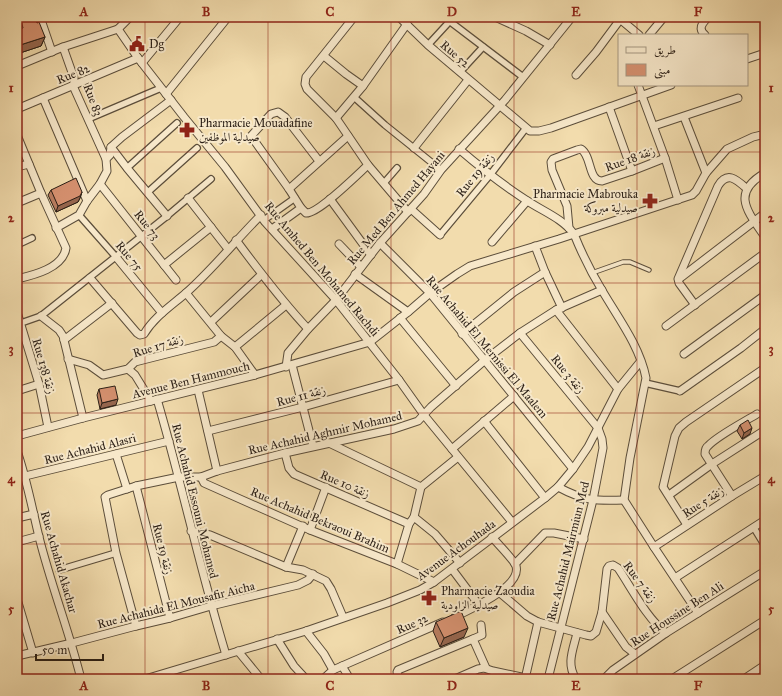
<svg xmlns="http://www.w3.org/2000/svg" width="782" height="696" font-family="'IM FELL Great Primer',Amiri,serif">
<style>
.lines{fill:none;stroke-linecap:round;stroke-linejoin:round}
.service-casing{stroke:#5c4e3b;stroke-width:5.5}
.pedestrian-casing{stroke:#5c4e3b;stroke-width:8}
.minor-casing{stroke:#5c4e3b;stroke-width:9}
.service{stroke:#f7e8ca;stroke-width:3.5}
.pedestrian{stroke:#f7e8ca;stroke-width:5.5}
.minor{stroke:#f7e8ca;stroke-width:7}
.wall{fill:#b87d60;stroke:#2a1e15}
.shaded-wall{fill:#96664e;stroke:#2a1e15}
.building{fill:#d69170;stroke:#2a1e15}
.grid{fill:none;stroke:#8f2418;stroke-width:1;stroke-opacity:0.55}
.labels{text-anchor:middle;stroke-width:4;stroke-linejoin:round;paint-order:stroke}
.poi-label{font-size:12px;fill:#2a1e15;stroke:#f7e8ca;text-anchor:start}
.street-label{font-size:12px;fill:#2a1e15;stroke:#f7e8ca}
.neatline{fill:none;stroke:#8f2418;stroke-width:1.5}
.grid-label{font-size:13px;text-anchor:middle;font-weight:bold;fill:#8f2418}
</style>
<rect width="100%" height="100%" fill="#f2dcad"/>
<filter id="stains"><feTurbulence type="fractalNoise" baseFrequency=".005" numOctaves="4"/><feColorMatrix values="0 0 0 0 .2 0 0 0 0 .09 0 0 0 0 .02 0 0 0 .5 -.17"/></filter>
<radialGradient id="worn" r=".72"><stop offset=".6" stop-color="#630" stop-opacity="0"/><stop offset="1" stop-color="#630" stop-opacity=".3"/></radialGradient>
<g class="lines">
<defs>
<polyline id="service" points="592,273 623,262 630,262 649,270"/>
<g id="pedestrian">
<polyline points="444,17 523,77"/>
<polyline points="428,45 450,21"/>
<polyline points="460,72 483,47"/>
<polyline points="354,97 385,125 441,170"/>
<polyline points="88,119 161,88"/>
<polyline points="127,168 177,123"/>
<polyline points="384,183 397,168"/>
<polyline points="148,192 197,148"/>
<polyline points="79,215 116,257"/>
<polyline points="264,220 295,198"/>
<polyline points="440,235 490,175 526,128"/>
<polyline points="17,245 32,238"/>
<polyline points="21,323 41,316 167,216 211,179"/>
<polyline points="645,383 680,391"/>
<polyline points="754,528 765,546"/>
<polyline points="59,570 116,553"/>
</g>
<g id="minor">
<polyline points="40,17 52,52"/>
<polyline points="354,17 306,77 305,84 307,89 336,118 368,165 408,212"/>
<polyline points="399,17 428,45 530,131 539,131 551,128 671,85"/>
<polyline points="495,17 526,31 550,45"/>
<polyline points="620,19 639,35"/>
<polyline points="118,29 138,58 184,117 225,167 265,222 336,300 399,380 424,415 512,522"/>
<polyline points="649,35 664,17"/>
<path d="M705,35c-8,-7 -2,-12 3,-18"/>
<polyline points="63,47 74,78 74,88 106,159"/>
<polyline points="324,56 346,74 363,86"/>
<polyline points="747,59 765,53"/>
<polyline points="142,63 180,17"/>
<polyline points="17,66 63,47 118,29 130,17"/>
<polyline points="576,75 596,52 622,17"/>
<polyline points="638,85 665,158 678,200"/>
<polyline points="166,94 228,17"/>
<polyline points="43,98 87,201"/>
<polyline points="609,107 632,171"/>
<polyline points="17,109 138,58"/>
<polyline points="684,117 706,173"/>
<polyline points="336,118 363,86 407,24"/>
<polyline points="654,126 738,98"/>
<path d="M17,135l24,58 25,55c-3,20 -32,27 -49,31"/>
<polyline points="111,147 127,168 167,216"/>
<polyline points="414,148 468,80"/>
<path d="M459,149c22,19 44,36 67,51 16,11 36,18 48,34 8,20 18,40 29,58 16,27 37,55 43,86l-16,80 -6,42 30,47 44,66"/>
<polyline points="17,167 29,164"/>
<path d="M765,173c-35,20 -17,39 0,64"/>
<polyline points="100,184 176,280"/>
<polyline points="289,189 348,136"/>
<polyline points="188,198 228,249"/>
<polyline points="330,199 371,255"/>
<polyline points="17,203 41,193"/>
<path d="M301,208l5,5c12,1 51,-38 62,-48"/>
<polyline points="411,209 440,235"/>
<polyline points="56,228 79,215 87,201 100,184 107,171 106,159 110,155 111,147 122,137 171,100"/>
<path d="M569,228l-2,-22 -15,-36 -1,-8 2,-3 24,-9 4,-1c11,7 7,32 21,32l30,-10 33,-13"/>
<polyline points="272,229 301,208 289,189 251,136 271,114 278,112 285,117 319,161"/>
<path d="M236,240c23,31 46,61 72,89"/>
<polyline points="492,242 527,201"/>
<polyline points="380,243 430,293 573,469"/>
<polyline points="339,244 361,267"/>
<polyline points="535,246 545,272 562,308"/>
<polyline points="116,257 162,313"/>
<polyline points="164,265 211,227"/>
<polyline points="355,274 408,312"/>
<path d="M90,278l47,55 3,2 4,-1c10,-17 27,-28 42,-41 27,-24 50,-53 75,-78"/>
<polyline points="679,279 765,213"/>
<polyline points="186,293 221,336 235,347 255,375"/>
<path d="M695,305l-16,-22 -1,-4 40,-93c9,-15 18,-7 28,2"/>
<polyline points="556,310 618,389"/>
<polyline points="17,312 39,384 48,427"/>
<polyline points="41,316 59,330 63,336 83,418"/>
<polyline points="400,318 456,386"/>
<polyline points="211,322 261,275"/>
<polyline points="666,326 765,253"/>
<polyline points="520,333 598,428 602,439 603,448 593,500 548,679"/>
<polyline points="462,334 514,292 545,272"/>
<polyline points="64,340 112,303"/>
<polyline points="235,347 286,305"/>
<polyline points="684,354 765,295"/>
<polyline points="68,359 89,365 103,375 128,369 135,362 214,342 221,336"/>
<polyline points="292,365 313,446"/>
<polyline points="286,367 288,353 308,329 336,300 380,243 424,194 441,170 505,100 572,17"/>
<polyline points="128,369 135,375 151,401"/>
<polyline points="198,390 217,471"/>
<polyline points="17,391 39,384"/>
<polyline points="680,391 741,348 765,329"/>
<path d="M157,399c25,85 43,171 69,256"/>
<polyline points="484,421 545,498"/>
<polyline points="208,431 303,407 399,380"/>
<polyline points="17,436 83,418 255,375 370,342 408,312 430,293 457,274 470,266 559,239 692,195 696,191 706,173 727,149 753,137 765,134"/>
<polyline points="329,443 421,487"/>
<polyline points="452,449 514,396"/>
<path d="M17,451c10,29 15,57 22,86 12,48 30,94 42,142"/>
<polyline points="285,453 289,468 294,474 409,524"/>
<polyline points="116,454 127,489"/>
<polyline points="201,477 204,483 310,530 397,564 434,582"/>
<polyline points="17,478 169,441"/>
<polyline points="136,486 170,618"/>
<path d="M558,487c26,14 37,14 66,13"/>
<polyline points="669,495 712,464 765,430"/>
<path d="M732,496l-27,-42c0,-3 0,-6 3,-8 9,-10 36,-24 49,-32"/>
<polyline points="414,517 435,534 460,563"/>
<polyline points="17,518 34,514"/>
<polyline points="687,525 663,487 675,436 679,428 686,422 765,368"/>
<polyline points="310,530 326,487"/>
<polyline points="191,531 210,535 286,567 303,570 326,581 331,589 343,617"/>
<polyline points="17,542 39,536"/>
<polyline points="654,547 732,496 765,476"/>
<polyline points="397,564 409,524 414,517 421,487 458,457"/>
<polyline points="515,564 545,533 554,533 584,539"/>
<polyline points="286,567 303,526"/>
<polyline points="452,569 479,605"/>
<polyline points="675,578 765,520"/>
<path d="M499,592l28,24 11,6 48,13 5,1 5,-4 6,-20 5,-43 2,-3 4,-1 5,3c13,19 29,51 48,65"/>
<polyline points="17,599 33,653"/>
<polyline points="602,612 626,647 635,654"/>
<path d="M455,617c15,-8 67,-30 61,-51 -2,-6 -19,-23 -24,-29"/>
<polyline points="481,625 482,635 473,639 486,668"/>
<polyline points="136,626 116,553 105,497 108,495 136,486 179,477 201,477 217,471 285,453 394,429 418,421 431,407 485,360 520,333 556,310 602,290"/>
<polyline points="306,631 324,654 333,670"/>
<polyline points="277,639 294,666 306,679"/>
<polyline points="238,651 261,679"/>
<polyline points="17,656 72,643 136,626 170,618 211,606 298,585 308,580 313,574"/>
<polyline points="342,666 350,679"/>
<polyline points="145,679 306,631 387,603 420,590 434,582 545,498 558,487 573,469 588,447 618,389 640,362"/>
<polyline points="323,679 333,670 342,666 443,622"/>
<polyline points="399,679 397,672 398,670 473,639"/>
<polyline points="455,679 478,669 484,668 493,671 526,678"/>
<polyline points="525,679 538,622"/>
<path d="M576,679c-10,-15 -3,-29 1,-46"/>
<polyline points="604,679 613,670 666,633 765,571"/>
<polyline points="672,679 765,620"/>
<polyline points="744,679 765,665"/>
</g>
</defs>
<use href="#service" class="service-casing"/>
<use href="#pedestrian" class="pedestrian-casing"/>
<use href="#minor" class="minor-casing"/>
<use href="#service" class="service"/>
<use href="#pedestrian" class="pedestrian"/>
<use href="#minor" class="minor"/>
</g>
<g class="wall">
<polygon points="17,17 35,17 37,23 45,37 41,46 17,54 17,30 18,30 17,26"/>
<polygon points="51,190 82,192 80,198 78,202 56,212 48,195"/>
<polygon points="99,389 116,405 100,409 97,395"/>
<polygon points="740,425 750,434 742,439 737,431"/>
<polygon points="436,622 464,637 440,647 433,631"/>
</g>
<g class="shaded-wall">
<polygon points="45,37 41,46 17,54 17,46"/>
<polygon points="82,192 80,198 78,202 56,212 58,206"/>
<polygon points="118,399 116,405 100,409 102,403"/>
<polygon points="752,428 750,434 742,439 744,433"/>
<polygon points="468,628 464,637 440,647 444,638"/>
</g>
<g class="building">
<polygon points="20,17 35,17 37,23 39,22 45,37 17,46 17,30 23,28"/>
<polygon points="76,178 82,192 80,196 58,206 51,190"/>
<polygon points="115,386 118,399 102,403 99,389"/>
<polygon points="748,420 752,428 744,433 740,425"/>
<polygon points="461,611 468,628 444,638 436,622"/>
</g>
<path class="grid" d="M145,17v662M268,17v662M391,17v662M514,17v662M637,17v18M637,85v594M17,152h748M17,283h748M17,413h748M17,544h748"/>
<defs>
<symbol id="civic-bare" viewBox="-9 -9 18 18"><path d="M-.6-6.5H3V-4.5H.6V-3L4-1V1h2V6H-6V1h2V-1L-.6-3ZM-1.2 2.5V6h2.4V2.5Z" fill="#8f2418" stroke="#f7e8ca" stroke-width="2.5" paint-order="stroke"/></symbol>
<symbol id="pharmacy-bare" viewBox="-9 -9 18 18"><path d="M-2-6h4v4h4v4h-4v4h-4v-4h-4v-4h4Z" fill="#8f2418" stroke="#f7e8ca" stroke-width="2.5" paint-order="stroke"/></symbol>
</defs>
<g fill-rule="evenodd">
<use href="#civic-bare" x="126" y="33" width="22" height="22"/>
<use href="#pharmacy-bare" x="176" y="119" width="22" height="22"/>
<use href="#pharmacy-bare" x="639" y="190" width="22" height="22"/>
<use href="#pharmacy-bare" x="418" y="587" width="22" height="22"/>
</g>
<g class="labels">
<g class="poi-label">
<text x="149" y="48">Dg</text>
<text x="199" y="127">Pharmacie Mouadafine<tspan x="199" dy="14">صيدلية الموظفين</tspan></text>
<text x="638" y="198" text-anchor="end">Pharmacie Mabrouka<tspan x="638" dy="14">صيدلية مبروكة</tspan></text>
<text x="441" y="595">Pharmacie Zaoudia<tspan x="441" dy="14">صيدلية الزاودية</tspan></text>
</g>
<g class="street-label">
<text transform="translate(455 54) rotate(41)" y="4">Rue 52</text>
<text transform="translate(73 74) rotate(-22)" y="4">Rue 82</text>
<text transform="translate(93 100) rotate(69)" y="4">Rue 83</text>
<text transform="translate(630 159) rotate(-20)" y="4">Rue 18 زنقة</text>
<text transform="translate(475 175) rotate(-51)" y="4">Rue 19 زنقة</text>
<text transform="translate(396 208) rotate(-50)" y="4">Rue Med Ben Ahmed Hayani</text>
<text transform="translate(147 225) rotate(52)" y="4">Rue 73</text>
<text transform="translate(129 256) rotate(50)" y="4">Rue 75</text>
<text transform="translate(322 269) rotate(50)" y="4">Rue Amhed Ben Mohamed Rachdi</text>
<text transform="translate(158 346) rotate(-17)" y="4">Rue 17 زنقة</text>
<text transform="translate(487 347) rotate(50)" y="4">Rue Achahid El Mernissi El Maalem</text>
<text transform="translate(44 366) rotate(74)" y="4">Rue 138 زنقة</text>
<text transform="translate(568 374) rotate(51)" y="4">Rue 3 زنقة</text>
<text transform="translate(191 380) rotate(-14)" y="4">Avenue Ben Hammouch</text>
<text transform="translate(301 396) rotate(-15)" y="4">Rue 11 زنقة</text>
<text transform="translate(325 433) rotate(-13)" y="4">Rue Achahid Aghmir Mohamed</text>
<text transform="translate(90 449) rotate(-14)" y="4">Rue Achahid Alasri</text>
<text transform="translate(345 484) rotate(23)" y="4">Rue 10 زنقة</text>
<text transform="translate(195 501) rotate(76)" y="4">Rue Achahid Essouni Mohamed</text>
<text transform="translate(703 502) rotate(-33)" y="4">Rue 5 زنقة</text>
<text transform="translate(320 520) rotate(23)" y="4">Rue Achahid Bekraoui Brahim</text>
<text transform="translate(163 549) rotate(76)" y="4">Rue 19 زنقة</text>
<text transform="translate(456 550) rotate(-36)" y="4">Avenue Achouhada</text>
<text transform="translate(568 551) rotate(-76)" y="4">Rue Achahid Mairmiun Med</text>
<text transform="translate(59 562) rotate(74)" y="4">Rue Achahid Akachar</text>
<text transform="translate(640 582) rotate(54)" y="4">Rue 7 زنقة</text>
<text transform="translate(176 605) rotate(-14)" y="4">Rue Achahida El Mousafir Aicha</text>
<text transform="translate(677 614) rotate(-33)" y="4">Rue Houssine Ben Ali</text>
<text transform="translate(412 624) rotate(-24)" y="4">Rue 32</text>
</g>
</g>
<rect width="782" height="696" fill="none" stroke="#f2dcad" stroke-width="44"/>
<rect x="618" y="34" width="130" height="52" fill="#f7e8ca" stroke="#a59782"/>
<rect x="626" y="47" width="20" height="6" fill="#f7e8ca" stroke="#a59782"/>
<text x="654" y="54" font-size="12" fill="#2a1e15">طريق</text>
<rect x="626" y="64" width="20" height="12" fill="#d69170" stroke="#a59782"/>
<text x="654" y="74" font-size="12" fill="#2a1e15">مبنى</text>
<path d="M36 654v6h67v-6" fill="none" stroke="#2a1e15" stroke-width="2"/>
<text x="42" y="654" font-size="12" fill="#2a1e15" stroke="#f7e8ca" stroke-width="3" paint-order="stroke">50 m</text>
<rect x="22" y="22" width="738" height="652" class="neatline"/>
<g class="grid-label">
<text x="84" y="16">A</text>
<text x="206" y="16">B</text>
<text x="330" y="16">C</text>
<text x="452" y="16">D</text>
<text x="576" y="16">E</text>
<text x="698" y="16">F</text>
<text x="11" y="92">1</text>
<text x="771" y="92">1</text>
<text x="11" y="222">2</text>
<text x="771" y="222">2</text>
<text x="11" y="353">3</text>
<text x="771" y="353">3</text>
<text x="11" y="483">4</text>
<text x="771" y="483">4</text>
<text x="11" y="613">5</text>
<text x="771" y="613">5</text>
<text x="84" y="690">A</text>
<text x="206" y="690">B</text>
<text x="330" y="690">C</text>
<text x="452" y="690">D</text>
<text x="576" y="690">E</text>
<text x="698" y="690">F</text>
</g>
<rect width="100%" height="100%" filter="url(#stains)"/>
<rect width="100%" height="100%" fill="url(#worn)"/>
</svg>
